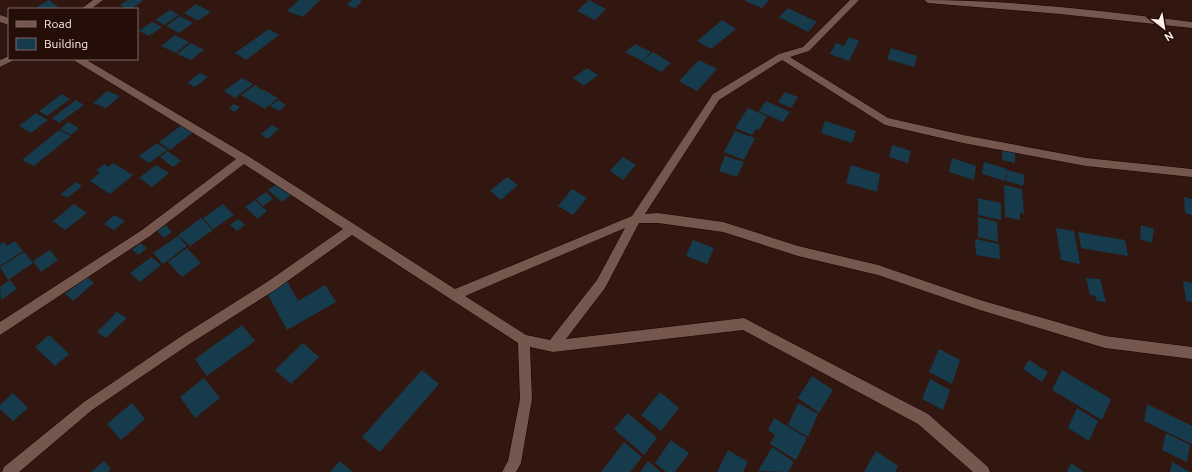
<svg xmlns="http://www.w3.org/2000/svg" width="1192" height="472" font-family="Ubuntu,sans-serif">
<style>
.building{fill:#163b4c}
.lines{fill:none;stroke-linecap:round;stroke-linejoin:round}
.minor-casing{stroke:#170301;stroke-width:1}
.minor{fill:#75574e;fill-rule:evenodd}
</style>
<rect width="100%" height="100%" fill="#311710"/>
<g class="building">
<polygon points="49,0 58,7 55,9 40,9 37,7"/>
<polygon points="128,0 141,0 143,1 131,9 127,9 120,5"/>
<polygon points="299,0 320,0 303,17 287,11"/>
<polygon points="352,0 360,0 362,1 355,8 347,5"/>
<polygon points="589,0 606,9 595,20 577,11"/>
<polygon points="746,0 769,0 762,8 745,1"/>
<polygon points="196,4 211,12 198,21 184,13"/>
<polygon points="788,8 817,22 808,32 779,17"/>
<polygon points="170,10 179,15 164,25 155,20"/>
<polygon points="180,16 193,23 179,33 166,26"/>
<polygon points="722,20 736,29 711,49 697,41"/>
<polygon points="152,22 162,27 149,36 139,31"/>
<polygon points="269,29 279,35 246,60 235,53"/>
<polygon points="175,35 189,42 176,53 161,46"/>
<polygon points="849,37 859,41 849,61 830,54 836,43 844,46"/>
<polygon points="191,43 204,50 191,60 177,54"/>
<polygon points="635,44 651,52 642,61 625,52"/>
<polygon points="891,48 917,56 914,67 887,59"/>
<polygon points="653,52 671,63 661,72 642,61"/>
<polygon points="699,60 717,69 697,91 679,81"/>
<polygon points="587,68 598,75 584,86 573,78"/>
<polygon points="200,73 208,77 195,87 187,83"/>
<polygon points="242,78 253,84 235,98 224,91"/>
<polygon points="255,85 261,89 256,94 262,89 278,98 265,109 241,95"/>
<polygon points="107,91 120,96 106,108 93,103"/>
<polygon points="785,92 798,97 791,108 778,102"/>
<polygon points="62,94 70,99 47,116 39,111"/>
<polygon points="76,100 84,105 59,123 52,118"/>
<polygon points="278,100 286,105 279,111 270,106"/>
<polygon points="766,101 790,112 783,122 759,111"/>
<polygon points="234,104 240,107 234,112 229,108"/>
<polygon points="748,108 767,116 759,130 756,129 752,135 735,128"/>
<polygon points="36,113 48,120 31,133 19,126"/>
<polygon points="825,121 856,131 852,143 821,133"/>
<polygon points="68,122 79,128 71,135 60,129"/>
<polygon points="182,125 193,132 170,150 159,142"/>
<polygon points="272,125 279,129 267,139 261,134"/>
<polygon points="59,130 71,136 34,166 22,160"/>
<polygon points="735,131 755,138 744,160 724,152"/>
<polygon points="157,143 167,150 149,163 139,156"/>
<polygon points="892,145 911,151 908,163 889,157"/>
<polygon points="1002,148 1015,151 1015,163 1002,160"/>
<polygon points="168,151 181,161 173,167 160,157"/>
<polygon points="725,156 744,162 737,177 719,171"/>
<polygon points="623,157 636,165 623,180 610,171"/>
<polygon points="952,158 976,166 974,180 949,172"/>
<polygon points="984,162 1007,169 1005,181 982,174"/>
<polygon points="113,163 133,175 110,194 90,181 100,173 96,170 105,164 108,167"/>
<polygon points="156,165 169,173 152,187 139,178"/>
<polygon points="851,165 880,174 877,192 846,183"/>
<polygon points="1007,170 1025,175 1023,186 1006,181"/>
<polygon points="507,177 518,185 501,200 490,191"/>
<polygon points="76,182 82,186 67,198 61,194"/>
<polygon points="277,184 291,195 282,202 268,190"/>
<polygon points="1004,185 1022,189 1024,214 1020,212 1020,220 1005,217"/>
<polygon points="572,189 587,198 573,215 558,206"/>
<polygon points="266,192 273,199 263,206 256,199"/>
<polygon points="1184,197 1192,199 1192,215 1185,213"/>
<polygon points="978,198 1001,203 1001,220 978,215"/>
<polygon points="255,200 267,211 258,219 245,207"/>
<polygon points="74,204 87,213 65,230 53,221"/>
<polygon points="223,204 234,215 213,229 203,218"/>
<polygon points="114,215 125,221 114,230 104,224"/>
<polygon points="978,217 997,222 998,242 978,237"/>
<polygon points="201,218 213,230 190,246 178,235"/>
<polygon points="238,219 245,225 237,231 230,225"/>
<polygon points="166,225 172,232 164,238 157,231"/>
<polygon points="1141,225 1154,229 1152,243 1140,239"/>
<polygon points="1056,228 1074,231 1080,264 1061,260"/>
<polygon points="1078,232 1125,240 1128,256 1081,248"/>
<polygon points="178,236 187,246 163,264 153,253"/>
<polygon points="975,239 999,244 1000,259 976,255"/>
<polygon points="693,240 714,248 707,264 686,256"/>
<polygon points="15,241 23,251 0,266 0,244 4,242 7,246"/>
<polygon points="140,243 147,248 139,255 132,250"/>
<polygon points="187,248 201,263 182,277 168,262"/>
<polygon points="50,250 58,260 41,272 33,261"/>
<polygon points="24,252 33,263 8,280 0,267"/>
<polygon points="151,257 161,265 140,282 130,273"/>
<polygon points="87,277 94,283 73,301 65,294"/>
<polygon points="1086,278 1100,279 1106,302 1097,301 1095,296 1090,295"/>
<polygon points="10,280 17,289 1,300 0,287"/>
<polygon points="287,281 298,301 325,285 336,302 287,330 267,293"/>
<polygon points="1183,281 1192,283 1192,302 1186,301"/>
<polygon points="117,312 127,318 106,338 97,332"/>
<polygon points="242,325 255,341 207,376 195,359"/>
<polygon points="49,335 69,354 55,366 35,347"/>
<polygon points="303,343 319,357 291,384 275,370"/>
<polygon points="939,349 960,360 952,384 929,372"/>
<polygon points="1029,360 1048,372 1042,382 1023,369"/>
<polygon points="422,370 439,384 380,452 362,437"/>
<polygon points="1062,370 1111,399 1102,420 1052,390"/>
<polygon points="812,376 833,390 819,413 798,398"/>
<polygon points="204,378 220,398 195,418 180,397"/>
<polygon points="930,379 950,390 943,410 922,399"/>
<polygon points="660,392 679,408 661,431 641,415"/>
<polygon points="13,393 28,408 13,421 0,409 0,405"/>
<polygon points="132,403 145,419 121,440 107,424"/>
<polygon points="798,403 818,414 808,437 788,425"/>
<polygon points="1147,404 1192,426 1192,444 1144,421"/>
<polygon points="1077,408 1098,421 1089,441 1068,428"/>
<polygon points="628,413 657,438 644,455 614,429"/>
<polygon points="774,418 807,438 796,460 770,444 775,435 768,430"/>
<polygon points="1166,433 1190,445 1187,462 1162,450"/>
<polygon points="671,440 689,453 675,472 666,472 655,463"/>
<polygon points="624,442 642,457 630,472 601,472"/>
<polygon points="772,447 794,462 788,472 758,471"/>
<polygon points="728,450 748,462 743,472 717,472"/>
<polygon points="876,451 898,466 895,472 864,472"/>
<polygon points="104,461 111,469 108,472 91,472"/>
<polygon points="340,461 353,472 330,472"/>
<polygon points="648,461 661,472 640,472"/>
<polygon points="1172,462 1190,472 1170,472"/>
<polygon points="1071,463 1084,472 1067,472"/>
</g>
<g class="lines">
<defs>
<g id="minor">
<polygon points="93,0 103,0 91,9 81,9"/>
<path d="M850,0h9l-50,51 -19,6 98,61 75,17 123,23 106,11v8l-106,-11 -123,-23 -78,-18 -103,-65 -63,40 -74,114 13,-1 65,9 75,24 80,19 102,35 125,36 87,11v12l-87,-11 -125,-38 -102,-35 -80,-19 -75,-24 -65,-9h-19l-34,65 -39,51 178,-21 184,96 60,53 2,5h-17l-55,-48 -175,-94 -190,22 -23,-5 2,52 -11,64 -5,9h-14l6,-11 12,-62 -2,-56 -166,-108 -77,55 -87,55 -96,65 -73,62h-17l2,-5 80,-65 96,-65 87,-55 76,-53 -99,-65 -94,72 -150,99v-13l142,-92 94,-71 -161,-98 -2,-2h12l163,97 207,133 177,-73 81,-122 66,-40 24,-7zM625,228l-28,52 -47,60 -24,-5 -61,-39z"/>
<path d="M924,0c89,0 179,11 268,22v6l-132,-14 -132,-11z"/>
<polygon points="0,15 9,18 9,25 0,22"/>
<polygon points="9,56 9,59 14,59 12,61 0,67 0,60"/>
</g>
</defs>
<use href="#minor" class="minor-casing"/>
<use href="#minor" class="minor"/>
</g>
<rect x="8" y="8" width="130" height="52" fill="#260e08" stroke="#7c6863"/>
<rect x="16" y="21" width="20" height="6" fill="#75574e" stroke="#7c6863"/>
<text x="44" y="28" font-size="12" fill="#fef0eb">Road</text>
<rect x="16" y="38" width="20" height="12" fill="#163b4c" stroke="#7c6863"/>
<text x="44" y="48" font-size="12" fill="#fef0eb">Building</text>
<g transform="translate(1164 28) rotate(149)" stroke="#260e08" stroke-width="3" paint-order="stroke">
<path d="M0-3L7 15L0 10L-7 15Z" fill="#fef0eb"/>
<text y="-6" font-size="11" font-weight="bold" text-anchor="middle" fill="#fef0eb">N</text>
</g>
</svg>
